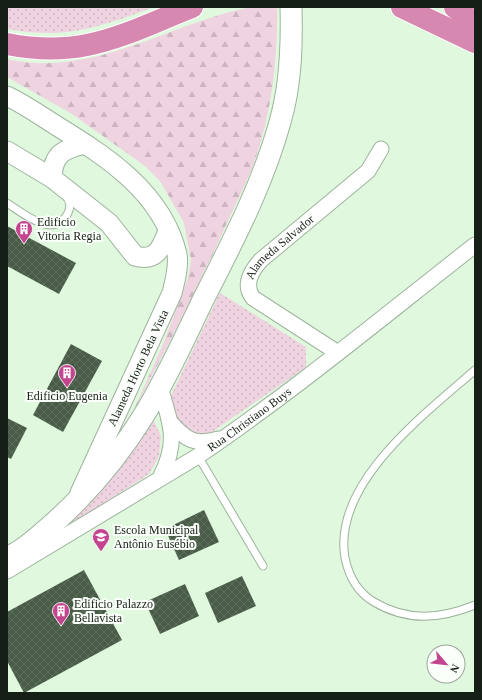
<svg xmlns="http://www.w3.org/2000/svg" width="482" height="700" font-family="Georgia,serif">
<style>
.grass{fill:url(#grass-dots)}
.forest{fill:url(#forest-firs)}
.building{fill:url(#building-cross-hatch)}
.lines{fill:none;stroke-linecap:round;stroke-linejoin:round}
.service-casing{stroke:#9db49c;stroke-width:9}
.minor-casing{stroke:#9db49c;stroke-width:17}
.tertiary-casing{stroke:#9db49c;stroke-width:21}
.secondary-casing{stroke:#9db49c;stroke-width:23}
.motorway-casing{stroke:#fff;stroke-width:24}
.service{stroke:#fff;stroke-width:7}
.minor{stroke:#fff;stroke-width:15}
.tertiary{stroke:#fff;stroke-width:19}
.secondary{stroke:#fff;stroke-width:21}
.motorway{stroke:#d788b1;stroke-width:22}
.labels{text-anchor:middle;stroke-width:4;stroke-linejoin:round;paint-order:stroke}
.poi-label{font-size:12px;fill:#161f16;stroke:#fafffa;text-anchor:start}
.street-label{font-size:12px;fill:#161f16;stroke:#fafffa}
</style>
<defs>
<pattern id="grass-dots" width="8" height="8" patternUnits="userSpaceOnUse"><rect width="8" height="8" fill="#efd3e1"/><path d="M2 2h.1M6 6h.1" fill="none" stroke="#ccb5c0" stroke-width="1.8" stroke-linecap="round"/></pattern>
<pattern id="forest-firs" width="22" height="20" patternUnits="userSpaceOnUse"><rect width="22" height="20" fill="#efd3e1"/><path d="M5 1l3.5 6h-7zM16 11l3.5 6h-7z" fill="#ccb5c0"/></pattern>
<pattern id="building-cross-hatch" width="8" height="8" patternUnits="userSpaceOnUse"><rect width="8" height="8" fill="#485c47"/><path d="M0 0l8 8M0 8l8-8" fill="none" stroke="#5f6f5e"/></pattern>
</defs>
<rect width="100%" height="100%" fill="#e0f8de"/>
<g class="grass">
<path d="M7,7h147c-55,20 -87,33 -147,22z"/>
<polygon points="220,293 306,347 306,367 209,434 195,437 177,426 168,402"/>
<polygon points="151,415 161,436 159,456 149,474 50,538"/>
</g>
<path class="forest" d="M252,7h25c1,55 -6,112 -26,164 -11,25 -23,49 -34,74 -27,58 -56,114 -86,171l33,-74 24,-64 3,-18 -7,-37 -24,-42 -15,-15 -73,-52 -65,-37v-18c87,20 163,-37 245,-52z"/>
<g class="building">
<polygon points="7,226 76,263 59,294 7,266"/>
<polygon points="71,344 102,361 63,432 33,415"/>
<polygon points="7,418 27,428 11,459 7,457"/>
<polygon points="204,510 219,542 179,560 165,529"/>
<polygon points="84,570 122,640 24,693 7,661 7,612"/>
<polygon points="242,576 256,606 218,623 205,593"/>
<polygon points="185,584 199,616 160,634 145,602"/>
</g>
<g class="lines">
<defs>
<g id="service">
<path d="M7,203c17,11 47,37 61,10 3,-6 2,-12 -2,-17"/>
<path d="M475,370c-50,44 -143,113 -130,188 4,19 12,34 29,44 34,20 66,17 101,3"/>
<polyline points="198,456 263,566"/>
</g>
<g id="minor">
<path id="s1" d="M338,353l-85,-55c-10,-13 -2,-27 8,-38l107,-89 13,-22"/>
<path d="M160,387c11,38 19,54 0,91"/>
<path d="M170,422c16,18 25,24 49,17"/>
<path id="s2" d="M7,571l191,-115c96,-65 186,-140 277,-211"/>
</g>
<g id="tertiary">
<path d="M7,96c17,8 34,20 50,30 50,31 105,66 120,128 2,13 -2,27 -5,39l-92,200"/>
<path d="M7,151l45,27 57,45 26,33c22,6 26,-8 33,-25"/>
<path d="M52,178c1,-24 11,-29 33,-34"/>
</g>
<path id="secondary" d="M7,557c14,-4 28,-18 39,-27 37,-32 72,-73 98,-115 23,-37 41,-78 60,-117 29,-57 59,-114 76,-176 11,-37 12,-77 11,-115"/>
<g id="motorway">
<polyline points="402,7 475,42"/>
<polyline points="455,7 475,24"/>
<path d="M7,44c25,5 55,6 80,1 36,-7 71,-25 105,-38"/>
</g>
</defs>
<use href="#service" class="service-casing"/>
<use href="#minor" class="minor-casing"/>
<use href="#tertiary" class="tertiary-casing"/>
<use href="#secondary" class="secondary-casing"/>
<use href="#motorway" class="motorway-casing"/>
<use href="#service" class="service"/>
<use href="#minor" class="minor"/>
<use href="#tertiary" class="tertiary"/>
<use href="#secondary" class="secondary"/>
<use href="#motorway" class="motorway"/>
</g>
<defs>
<symbol id="building-pin" viewBox="-11 -11 22 30"><path d="M0 17L-7.5 6A9.5 9.5 0 1 1 7.5 6Z" fill="#c3448f" stroke="#fafffa"/><path d="M-4-6H4V6H1V3H-1V6H-4ZM-2.5-4.3h1.7v1.8h-1.7ZM.8-4.3h1.7v1.8H.8ZM-2.5-1h1.7V.8h-1.7ZM.8-1h1.7V.8H.8Z" fill="#fff"/></symbol>
<symbol id="school-pin" viewBox="-11 -11 22 30"><path d="M0 17L-7.5 6A9.5 9.5 0 1 1 7.5 6Z" fill="#c3448f" stroke="#fafffa"/><path d="M0-5L7-2L0 1L-7-2ZM-4 1L0 2.5L4 1V4Q0 6-4 4Z" fill="#fff"/></symbol>
</defs>
<g fill-rule="evenodd">
<use href="#building-pin" x="14" y="219" width="20" height="27"/>
<use href="#building-pin" x="57" y="363" width="20" height="27"/>
<use href="#school-pin" x="91" y="527" width="20" height="27"/>
<use href="#building-pin" x="51" y="601" width="20" height="27"/>
</g>
<g class="labels">
<g class="poi-label">
<text x="37" y="226">Edificio<tspan x="37" dy="14">Vitoria Regia</tspan></text>
<text x="67" y="400" text-anchor="middle">Edificio Eugenia</text>
<text x="114" y="534">Escola Municipal<tspan x="114" dy="14">Antônio Eusébio</tspan></text>
<text x="74" y="608">Edificio Palazzo<tspan x="74" dy="14">Bellavista</tspan></text>
</g>
<g class="street-label">
<text dy="4" stroke="none"><textPath href="#s1" startOffset="166">Alameda Salvador</textPath></text>
<text transform="translate(138 368) rotate(-65)" y="4">Alameda Horto Bela Vista</text>
<text dy="4" stroke="none"><textPath href="#s2" startOffset="286">Rua Christiano Buys</textPath></text>
</g>
</g>
<rect width="482" height="700" fill="none" stroke="#161f16" stroke-width="16"/>
<g transform="translate(446 664) rotate(118)"><circle r="19" fill="#fafffa" stroke="#9fa59f"/>
<path d="M0-3L7 15L0 10L-7 15Z" fill="#c3448f"/>
<text y="-6" font-size="11" font-weight="bold" text-anchor="middle" fill="#161f16">N</text>
</g>
</svg>
